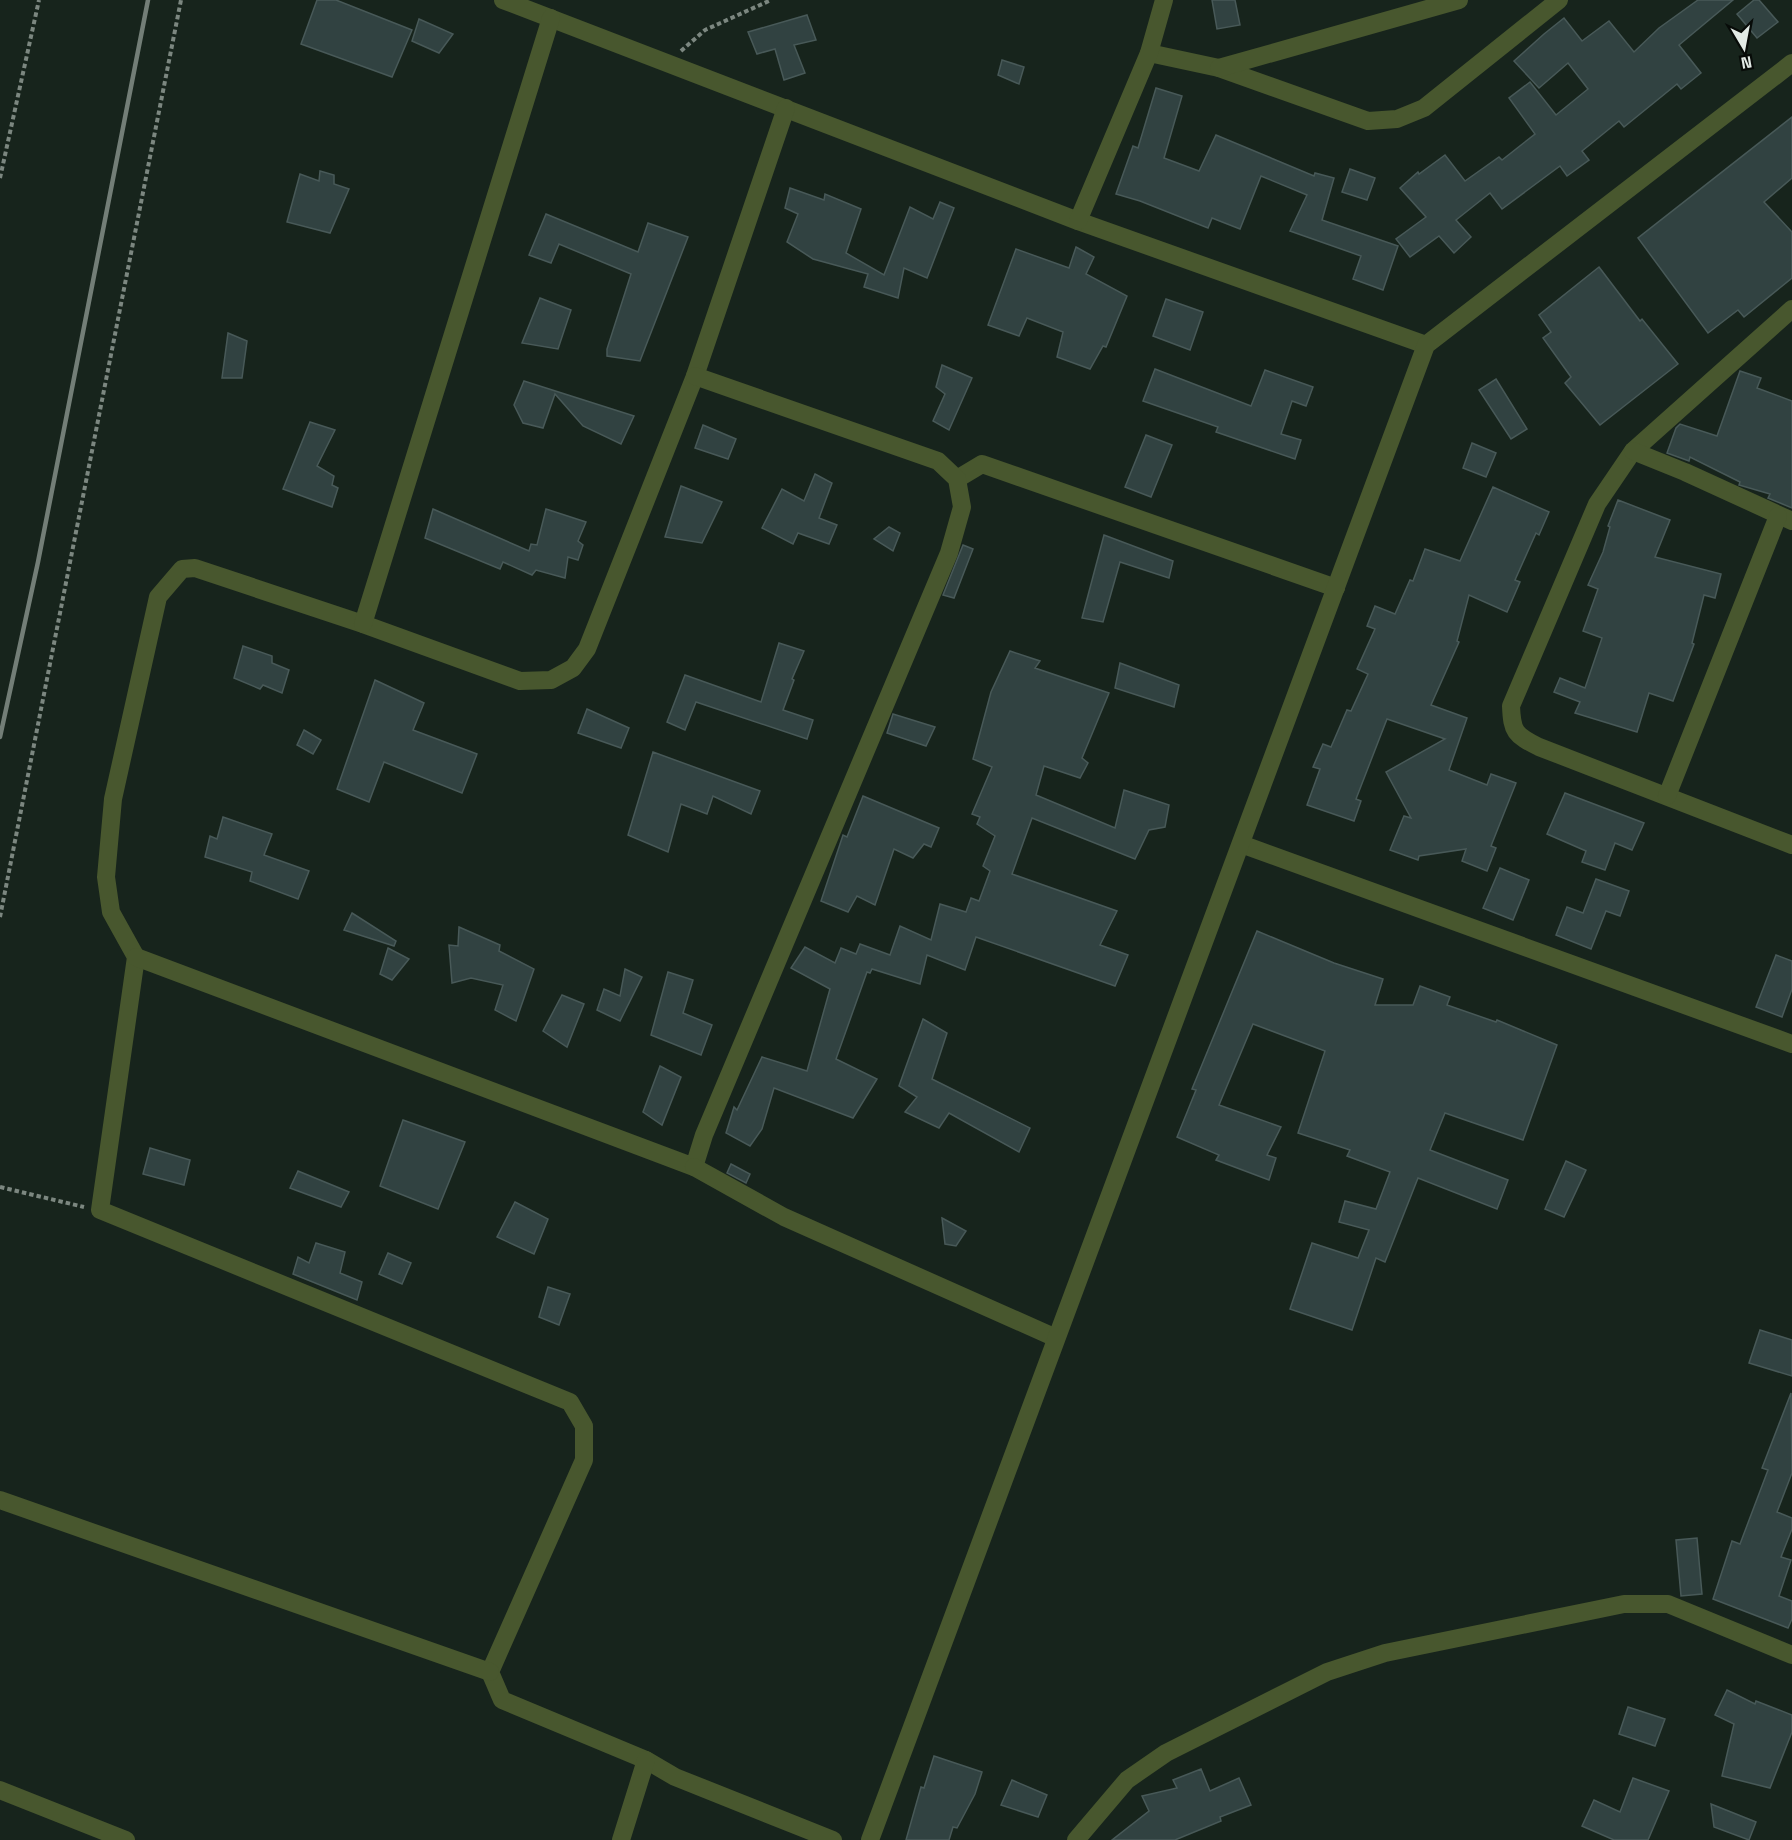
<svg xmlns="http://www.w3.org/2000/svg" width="1792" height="1840" font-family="'Space Grotesk',sans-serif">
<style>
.building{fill:#314241;stroke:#485958;stroke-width:1.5}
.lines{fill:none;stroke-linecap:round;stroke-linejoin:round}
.path{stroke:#7c8780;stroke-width:4;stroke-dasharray:4.5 3;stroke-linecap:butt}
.minor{stroke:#48572e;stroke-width:18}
.rail{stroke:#737e77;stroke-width:4.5}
</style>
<rect width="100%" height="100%" fill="#17241c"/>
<g class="building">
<polygon points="317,0 336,0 412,30 392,77 301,44"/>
<polygon points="1212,0 1235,0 1240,25 1217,29"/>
<polygon points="1698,0 1733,0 1679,45 1701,73 1681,89 1677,84 1624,127 1619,121 1582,151 1589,160 1567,176 1560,166 1502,209 1490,193 1456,220 1471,237 1454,253 1439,236 1410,257 1396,239 1426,217 1400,188 1418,172 1419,174 1445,155 1465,181 1499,157 1502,160 1535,134 1509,98 1530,82 1556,115 1588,89 1568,63 1539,88 1514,61 1544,34 1564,18 1582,41 1609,21 1634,52 1659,28"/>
<polygon points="1754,0 1759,0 1778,22 1757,38 1737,14"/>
<polygon points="807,15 816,40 794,45 805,73 784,80 775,49 757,54 748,32"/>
<polygon points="419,19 453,34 439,53 412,41"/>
<polygon points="1002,60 1024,67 1019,84 998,75"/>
<polygon points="1156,88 1182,96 1164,158 1199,171 1216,135 1314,176 1315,173 1334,178 1322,220 1398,246 1383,290 1353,279 1361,256 1290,231 1307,195 1261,176 1240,229 1212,218 1208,228 1140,201 1116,194 1133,146 1138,148"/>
<polygon points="1792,117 1792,178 1764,202 1792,232 1792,278 1744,317 1738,310 1708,333 1638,238"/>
<polygon points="1350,169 1375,178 1367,200 1342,192"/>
<polygon points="320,171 334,175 334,184 349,189 330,233 287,222 300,174 319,181"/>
<polygon points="790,188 824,200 825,194 861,209 846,253 884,275 910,207 933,219 940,202 954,208 927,278 904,268 898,298 864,287 868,274 813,259 787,242 798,214 785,208"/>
<polygon points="546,214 638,252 648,223 688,237 640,361 607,356 607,349 631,274 559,244 551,263 529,255"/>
<polygon points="1076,247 1094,257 1086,274 1127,296 1106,347 1103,346 1090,369 1057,357 1063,332 1027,318 1019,336 988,325 1016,249 1069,268"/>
<polygon points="1599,267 1640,321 1642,319 1678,364 1600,425 1565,383 1571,377 1543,338 1551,332 1539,315"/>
<polygon points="540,298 571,310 558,349 522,343"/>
<polygon points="1166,299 1203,312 1190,350 1153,336"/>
<polygon points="228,333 247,341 242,378 222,378"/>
<polygon points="942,365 972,378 949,430 933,421 945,394 936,387"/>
<polygon points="1155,369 1251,406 1265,370 1313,387 1306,406 1292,401 1281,434 1301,440 1295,459 1216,432 1218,427 1143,401"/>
<polygon points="1740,371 1761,378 1757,388 1792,401 1792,508 1768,498 1770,494 1739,485 1740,482 1690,457 1689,461 1667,453 1676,428 1680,424 1717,436"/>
<polygon points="1496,379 1527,429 1511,439 1479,390"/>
<polygon points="524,381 634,416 621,444 583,426 555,394 543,428 523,423 514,405"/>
<polygon points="310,422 335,430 317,466 334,476 332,485 338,488 332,507 283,489"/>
<polygon points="703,425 736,439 728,459 695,448"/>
<polygon points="1146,435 1172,445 1151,497 1125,487"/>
<polygon points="1472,443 1496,453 1486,477 1463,468"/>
<polygon points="815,474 832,483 819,518 837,525 829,544 798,533 793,544 762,528 782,489 804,501"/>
<polygon points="681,486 722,502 702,543 665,537"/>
<polygon points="1493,487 1549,512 1539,535 1536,533 1515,580 1520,582 1507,612 1469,595 1457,641 1459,642 1431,705 1467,718 1449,770 1487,785 1491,774 1516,783 1491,846 1496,848 1487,871 1462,861 1466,849 1419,856 1418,860 1390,850 1404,816 1411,818 1386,772 1445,739 1387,719 1356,799 1361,801 1354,821 1307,805 1320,769 1313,767 1323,744 1331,747 1347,710 1351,711 1368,674 1357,669 1375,629 1367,626 1375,606 1395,614 1410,580 1413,581 1425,549 1460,561"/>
<polygon points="1618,500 1670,520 1655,557 1721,574 1715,598 1704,595 1692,643 1694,644 1673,701 1649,693 1637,732 1575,713 1580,702 1554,692 1560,678 1585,688 1602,638 1583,631 1598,589 1588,585 1603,552 1610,527 1608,526"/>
<polygon points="433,509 529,551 531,544 537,545 546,509 586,522 578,541 583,545 578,560 568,557 565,578 536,570 532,575 503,562 500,569 425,538"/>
<polygon points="889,527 900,533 893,551 874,539"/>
<polygon points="1104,535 1173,561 1169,578 1120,562 1103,622 1082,618"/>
<polygon points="963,545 973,549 954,598 943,595"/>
<polygon points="779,643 804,651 792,679 794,680 783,710 813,720 807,739 696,702 685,730 667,722 685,675 761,702"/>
<polygon points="243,646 272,656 272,663 289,670 282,693 263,685 260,689 234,678"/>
<polygon points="1010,651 1040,661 1035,668 1109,693 1082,758 1088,763 1080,778 1044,766 1036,795 1115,828 1124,790 1169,805 1165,827 1149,830 1135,859 1032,818 1012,874 1117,911 1100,945 1128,955 1115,986 976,937 965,970 927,955 920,984 872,969 870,973 867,972 836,1059 877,1079 853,1118 774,1088 762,1129 750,1146 726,1133 734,1107 737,1110 762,1057 807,1071 830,989 791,968 805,947 835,963 841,948 856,954 860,944 890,955 900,926 931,940 940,904 966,912 971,898 979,901 990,871 983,866 995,836 977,824 980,817 972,814 992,767 973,759 991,692"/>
<polygon points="1120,663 1179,685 1174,707 1115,688"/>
<polygon points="375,680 424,703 413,730 477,754 462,793 384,762 369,802 337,789"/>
<polygon points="587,709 629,728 621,748 578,733"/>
<polygon points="893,714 935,727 926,746 887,733"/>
<polygon points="304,730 321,740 313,754 297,745"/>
<polygon points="653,752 760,791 751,814 713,796 707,814 681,804 668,852 628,835"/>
<polygon points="1565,793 1644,823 1632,850 1615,843 1605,870 1582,862 1586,851 1547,834"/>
<polygon points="863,796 939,828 931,847 924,844 913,858 894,849 875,905 857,896 848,912 821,901 843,835 847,837"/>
<polygon points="223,817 272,834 264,855 309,871 298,899 250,881 252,872 205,857 210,836 217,839"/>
<polygon points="1500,868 1529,880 1513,920 1483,908"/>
<polygon points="1596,879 1629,891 1620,916 1606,911 1591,949 1556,935 1567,907 1583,913"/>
<polygon points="352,913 396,941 394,946 344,930"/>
<polygon points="459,927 500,945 499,951 534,969 516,1021 495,1010 503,985 471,978 452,983 449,945 458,946"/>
<polygon points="1257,931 1334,963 1383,979 1375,1005 1413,1005 1420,986 1450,997 1447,1005 1496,1022 1497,1020 1557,1045 1523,1140 1445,1113 1430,1150 1508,1180 1497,1209 1418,1178 1385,1262 1376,1258 1352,1330 1290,1309 1312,1243 1358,1258 1369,1230 1339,1222 1345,1201 1376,1209 1390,1172 1347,1156 1350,1150 1298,1133 1325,1051 1253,1024 1219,1105 1281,1127 1267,1155 1276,1158 1269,1180 1216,1160 1219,1155 1177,1137 1196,1090 1192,1089"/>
<polygon points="388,948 409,959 392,980 380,974"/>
<polygon points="1776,955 1792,961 1792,989 1782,1017 1756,1007"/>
<polygon points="625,969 642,977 620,1021 597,1010 604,989 620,996"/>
<polygon points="668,972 693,980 683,1013 712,1025 701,1055 651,1035"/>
<polygon points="562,995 584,1004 567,1047 543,1031"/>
<polygon points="923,1019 947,1033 932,1079 1030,1128 1019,1152 949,1113 939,1128 905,1112 917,1097 899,1086"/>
<polygon points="660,1066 681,1077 662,1125 643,1112"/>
<polygon points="403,1120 465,1142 438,1209 380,1186"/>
<polygon points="150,1148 190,1160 184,1185 143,1174"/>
<polygon points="1566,1161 1586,1170 1564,1217 1545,1209"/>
<polygon points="731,1164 750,1174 746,1183 727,1173"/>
<polygon points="298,1171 349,1192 341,1207 290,1188"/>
<polygon points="515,1202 548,1219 534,1254 497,1237"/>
<polygon points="942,1218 966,1231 956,1246 945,1244"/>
<polygon points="316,1243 345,1252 340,1273 362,1282 357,1300 293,1274 298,1257 309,1263"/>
<polygon points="388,1253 411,1263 402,1284 379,1274"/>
<polygon points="548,1287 570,1294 559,1325 539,1317"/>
<polygon points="1760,1330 1792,1340 1792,1376 1749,1363"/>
<polygon points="1791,1393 1792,1473 1777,1512 1792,1518 1792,1529 1781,1557 1791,1560 1779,1596 1792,1601 1792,1619 1788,1628 1713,1599 1732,1541 1740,1544 1768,1470 1762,1468"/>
<polygon points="1697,1538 1702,1594 1681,1596 1676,1540"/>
<polygon points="1727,1690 1755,1704 1756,1701 1792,1715 1792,1732 1770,1788 1722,1776 1734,1724 1715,1715"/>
<polygon points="1628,1707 1665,1719 1655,1746 1619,1734"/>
<polygon points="934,1756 982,1772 975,1794 957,1828 953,1827 949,1840 906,1840 921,1787 924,1788"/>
<polygon points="1201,1769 1210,1791 1239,1778 1251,1805 1220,1817 1221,1821 1175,1840 1112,1840 1149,1811 1142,1796 1177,1788 1173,1780"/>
<polygon points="1633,1778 1669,1791 1648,1840 1614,1840 1582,1826 1594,1800 1620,1812"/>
<polygon points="1012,1780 1047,1795 1038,1817 1001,1805"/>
<polygon points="1711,1804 1756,1822 1749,1840 1714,1827"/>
</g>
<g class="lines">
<g class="path">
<polyline points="681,51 705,30 771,0"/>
<polyline points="0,178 39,0"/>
<polyline points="0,917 181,0"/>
<polyline points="0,1187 84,1207"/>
</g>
<g class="minor">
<polyline points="503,0 1078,221 1426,345"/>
<polyline points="1149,53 1219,68 1368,121 1397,119 1424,108 1559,0"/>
<polyline points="1219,68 1459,0"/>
<polyline points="786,108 695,376 587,649 573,668 551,680 520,681 363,624 195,568 182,569 158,597 113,799 106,877 111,912 136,957 100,1210 570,1402 584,1426 584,1460 490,1672 502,1700 646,1760 675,1777 833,1840"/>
<polyline points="1078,221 1149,53 1164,0"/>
<path d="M1792,309l-159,142 -36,53 -86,202c1,26 4,29 28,41l253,98"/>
<polyline points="1633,451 1685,472 1792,521"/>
<polyline points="957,479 982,464 1336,588"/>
<polyline points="363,624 551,18"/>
<polyline points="1667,796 1778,516"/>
<polyline points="1241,844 1792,1044"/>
<polyline points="136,957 694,1167 704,1135 949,553 962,507 957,479 938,461 695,376"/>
<polyline points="694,1167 784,1217 1056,1338"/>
<polyline points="0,1500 490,1672"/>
<polyline points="0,1790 126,1840"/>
<polyline points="621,1840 646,1760"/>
<polyline points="870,1840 1426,345 1792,63"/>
<polyline points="1076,1840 1127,1780 1166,1753 1327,1672 1385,1653 1624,1604 1668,1604 1792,1655"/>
</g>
<polyline class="rail" points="0,737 38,562 148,0"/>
</g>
<g transform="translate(1744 48) rotate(170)" stroke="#070b08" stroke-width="4.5" paint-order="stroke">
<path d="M0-4.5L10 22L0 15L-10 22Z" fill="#e2eae5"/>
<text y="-9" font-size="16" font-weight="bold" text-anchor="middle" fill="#e2eae5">N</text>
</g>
</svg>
